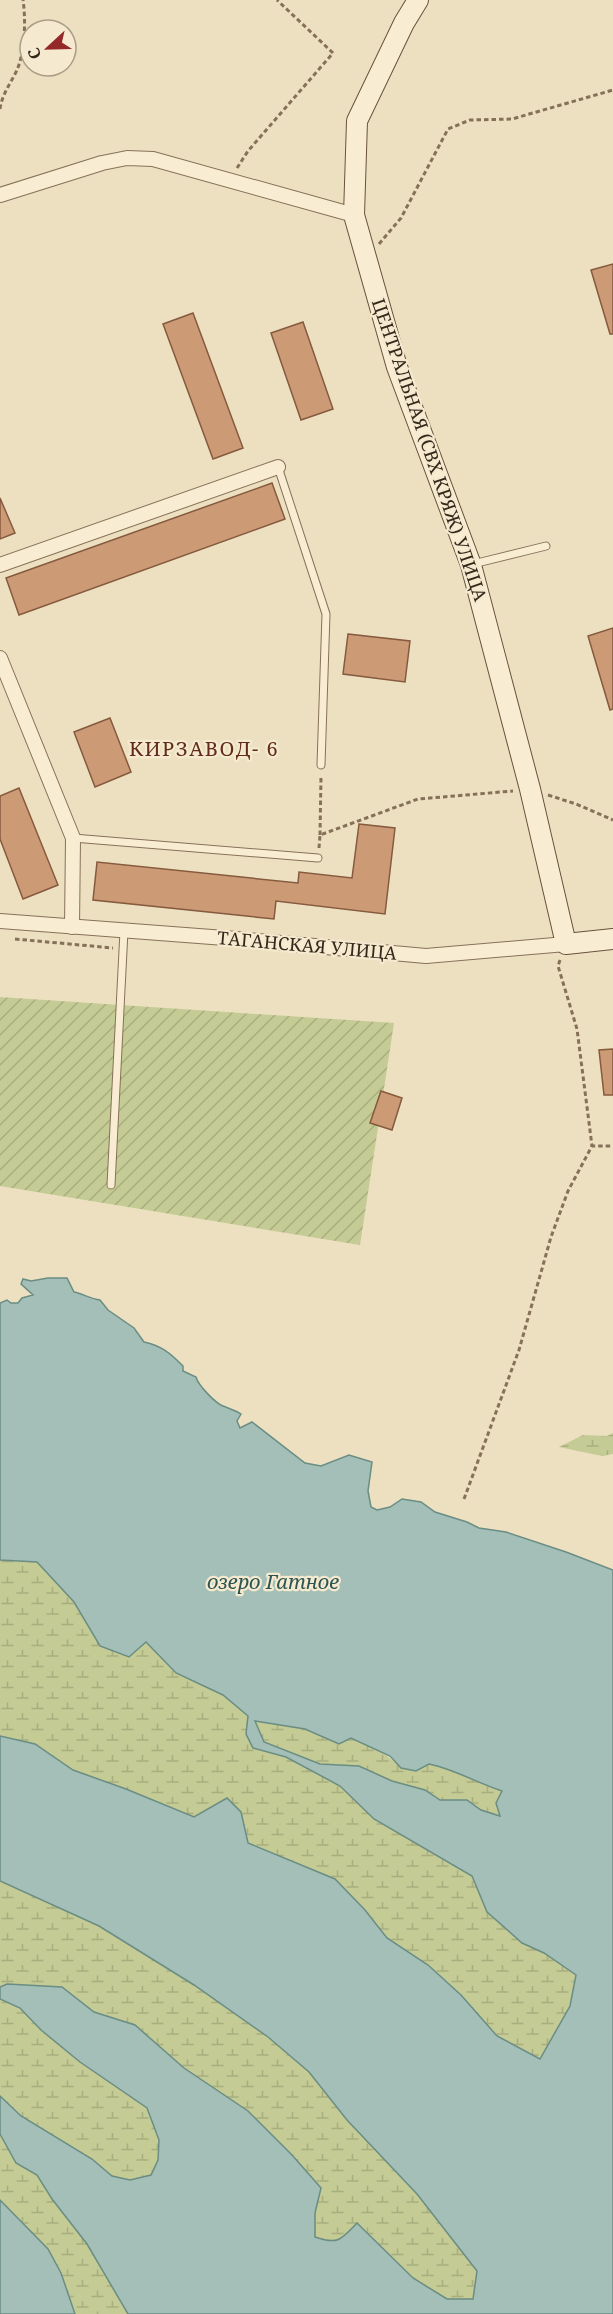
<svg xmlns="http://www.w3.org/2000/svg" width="613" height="2314" font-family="'Noto Serif',serif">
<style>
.wetland{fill:url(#wetland-marsh)}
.garden{fill:url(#garden-furrows)}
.water{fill:#a3bfb7;stroke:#6a8d84;stroke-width:1.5;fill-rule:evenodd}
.building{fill:#cc9a75;stroke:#855a3e;stroke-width:1.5}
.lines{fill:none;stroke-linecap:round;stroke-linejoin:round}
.lane-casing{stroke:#867158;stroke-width:9}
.street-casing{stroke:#867158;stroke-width:16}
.secondary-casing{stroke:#68523b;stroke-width:22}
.path{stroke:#867158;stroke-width:3;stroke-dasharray:4.5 3;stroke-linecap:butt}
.lane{stroke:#f8edd3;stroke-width:7}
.street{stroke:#f8edd3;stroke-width:14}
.secondary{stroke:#f8edd3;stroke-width:20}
.labels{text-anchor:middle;stroke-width:4.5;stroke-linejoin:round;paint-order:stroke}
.street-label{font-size:18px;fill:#36291c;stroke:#f5eacf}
.neighbourhood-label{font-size:20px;letter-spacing:1.5px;fill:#622b1c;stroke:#f5eacf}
.water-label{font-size:20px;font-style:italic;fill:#2b5553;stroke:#f5eacf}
</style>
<defs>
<pattern id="wetland-marsh" width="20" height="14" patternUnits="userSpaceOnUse" patternTransform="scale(1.5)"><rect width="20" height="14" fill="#c4cb94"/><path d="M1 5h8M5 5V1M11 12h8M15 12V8" fill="none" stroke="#a9ae7f"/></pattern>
<pattern id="garden-furrows" width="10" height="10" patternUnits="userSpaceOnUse" patternTransform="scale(1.5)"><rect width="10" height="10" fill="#c4cb94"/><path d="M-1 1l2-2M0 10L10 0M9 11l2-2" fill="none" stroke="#a9ae7f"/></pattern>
</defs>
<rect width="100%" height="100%" fill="#ede0c0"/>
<g class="wetland">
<polygon points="613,1433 613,1454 602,1456 559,1447 583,1435 607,1436"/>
<polygon points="0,1560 37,1562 74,1602 100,1646 146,1642 176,1673 223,1695 248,1716 246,1734 253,1748 286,1757 340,1786 374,1819 472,1876 487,1912 522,1943 544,1953 576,1974 570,2006 541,2059 497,2036 461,1995 428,1965 387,1938 365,1910 335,1879 248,1843 241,1812 194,1817 126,1789 73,1770 35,1744 0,1736"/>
<path d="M255,1720c45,7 114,13 146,48 9,-1 19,-4 29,-4 19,1 51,20 72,27l-1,26 -20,-7 -14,-10h-27l-15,-10 -33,-9 -33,-15 -39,-2 -56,-22z"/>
<path d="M0,1881l99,45 95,59 74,52 41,35 38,48 70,74 60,77 -4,28h-26l-34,-21 -56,-55c-16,17 -19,22 -42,14v-24l6,-26 -186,-162 -41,-13 -32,-25 -55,-3 -7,3z"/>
<polygon points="0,1999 20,2008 41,2030 80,2062 147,2108 159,2139 158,2160 151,2175 130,2180 112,2176 92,2159 21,2116 0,2096"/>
<polygon points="0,2134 16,2163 37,2174 52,2199 87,2244 128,2314 75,2314 61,2273 48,2249 0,2200"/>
</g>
<polygon class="garden" points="0,997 394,1023 360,1245 0,1186"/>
<g class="water">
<path d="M48,1278h19l7,14c10,2 16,7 26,8l8,10 26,18 10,14c18,4 26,11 39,24v5l13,6c2,8 19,26 27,29 7,3 12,4 18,8l-4,7 3,7 12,-6 53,41 16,3 28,-11 23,7 -4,29 3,16 6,3 13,-3 12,-8 19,3 14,10 32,10 12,6 27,4 60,20 47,18v744h-485l-41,-70 -35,-45 -15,-24 -21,-12 -16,-29v-38l21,20 71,43 20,17 18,4 21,-5 7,-15 1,-20 -12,-32 -67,-46 -39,-32 -21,-22 -20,-9v-12l7,-3 55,3 32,25 41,13 49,43 64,43 44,44 29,33 -6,25v24c23,8 26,3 42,-14l56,55 34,21h26l4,-28 -60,-77 -70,-74 -38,-48 -41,-35 -74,-52 -95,-59 -99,-45v-145l35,8 38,26 53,19 68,28 33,-19 14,14 7,31 87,36 30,31 22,28 41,27 33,30 36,41 43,23 30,-53 6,-31 -32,-22 -22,-10 -35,-31 -15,-36 -98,-57 -34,-33 -54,-29 -33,-9 -7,-14 2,-18 -25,-21 -47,-22 -30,-31 -17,15 -29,-11 -26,-44 -37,-40 -37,-2v-257l7,-3 4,3h7l4,-5 11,-3 -12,-11 2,-5 8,2zM255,1721l50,8 34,15 12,-6 39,18 11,12 15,3 13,-7c25,5 48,19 73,27l-6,12 4,13 -19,-6 -14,-10h-27l-15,-10 -33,-9 -33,-15 -39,-2 -56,-22z"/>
<polygon points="0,2200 48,2249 61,2273 75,2314 0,2314"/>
</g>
<g class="building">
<polygon points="613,264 613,334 610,334 591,270"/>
<polygon points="193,313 243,448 213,459 163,324"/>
<polygon points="303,322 333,409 301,420 271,333"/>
<polygon points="272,483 285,519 19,615 6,578"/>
<polygon points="0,498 15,533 0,539"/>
<polygon points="613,628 613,709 610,710 588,636"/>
<polygon points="348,634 410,641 405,682 343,674"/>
<polygon points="110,718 131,772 95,787 74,732"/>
<polygon points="19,788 58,885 23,899 0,839 0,796"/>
<polygon points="359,824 395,828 385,914 276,901 274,919 93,900 97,862 298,883 299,872 352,878"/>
<polygon points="613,1049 613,1095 604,1095 599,1050"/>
<polygon points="381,1091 402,1098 392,1130 370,1123"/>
</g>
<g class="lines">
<defs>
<g id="lane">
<polyline points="278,467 326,614 321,765"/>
<polyline points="473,564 546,546"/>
<polyline points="73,838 318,858"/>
<polyline points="111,1185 124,931"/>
</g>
<g id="street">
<polyline points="0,195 102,163 127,158 153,159 354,215"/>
<polyline points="0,565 278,467"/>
<polyline points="0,658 73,838 72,927"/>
<polyline points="0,921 225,938 426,956 566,944"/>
</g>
<polyline id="secondary" points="418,0 404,23 357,121 354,215 397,367 471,565 530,789 566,944 613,939"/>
</defs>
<use href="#lane" class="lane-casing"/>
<use href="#street" class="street-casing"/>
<use href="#secondary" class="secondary-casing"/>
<g class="path">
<path d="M0,109c2,-15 11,-26 17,-39 8,-19 9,-50 6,-70"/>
<polyline points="237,168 248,151 333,53 277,0"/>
<polyline points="379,244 401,218 448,129 470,120 512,119 613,90"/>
<polyline points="548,795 576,804 613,820"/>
<polyline points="320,835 321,776"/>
<polyline points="319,848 320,835 418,799 513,791"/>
<polyline points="15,939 113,948"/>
<polyline points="560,960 558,966 577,1029 592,1146"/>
<polyline points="464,1499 519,1350 551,1237 568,1191 592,1146 613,1146"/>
</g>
<use href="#lane" class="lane"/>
<use href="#street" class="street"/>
<use href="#secondary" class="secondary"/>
</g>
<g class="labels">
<g class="street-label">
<text transform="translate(429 450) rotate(71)" y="6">ЦЕНТРАЛЬНАЯ (СВХ КРЯЖ) УЛИЦА</text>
<text transform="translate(307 946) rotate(5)" y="6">ТАГАНСКАЯ УЛИЦА</text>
</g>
<g class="neighbourhood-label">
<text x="204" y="756">КИРЗАВОД- 6</text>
</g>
<g class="water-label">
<text x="273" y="1589">озеро Гатное</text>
</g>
</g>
<g transform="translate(48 48) rotate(248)"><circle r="28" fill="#f5eacf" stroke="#a99d87" stroke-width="1.5"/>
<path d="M0-4.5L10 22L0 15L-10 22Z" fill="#952828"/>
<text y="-9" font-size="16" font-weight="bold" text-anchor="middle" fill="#36291c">С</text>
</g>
</svg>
